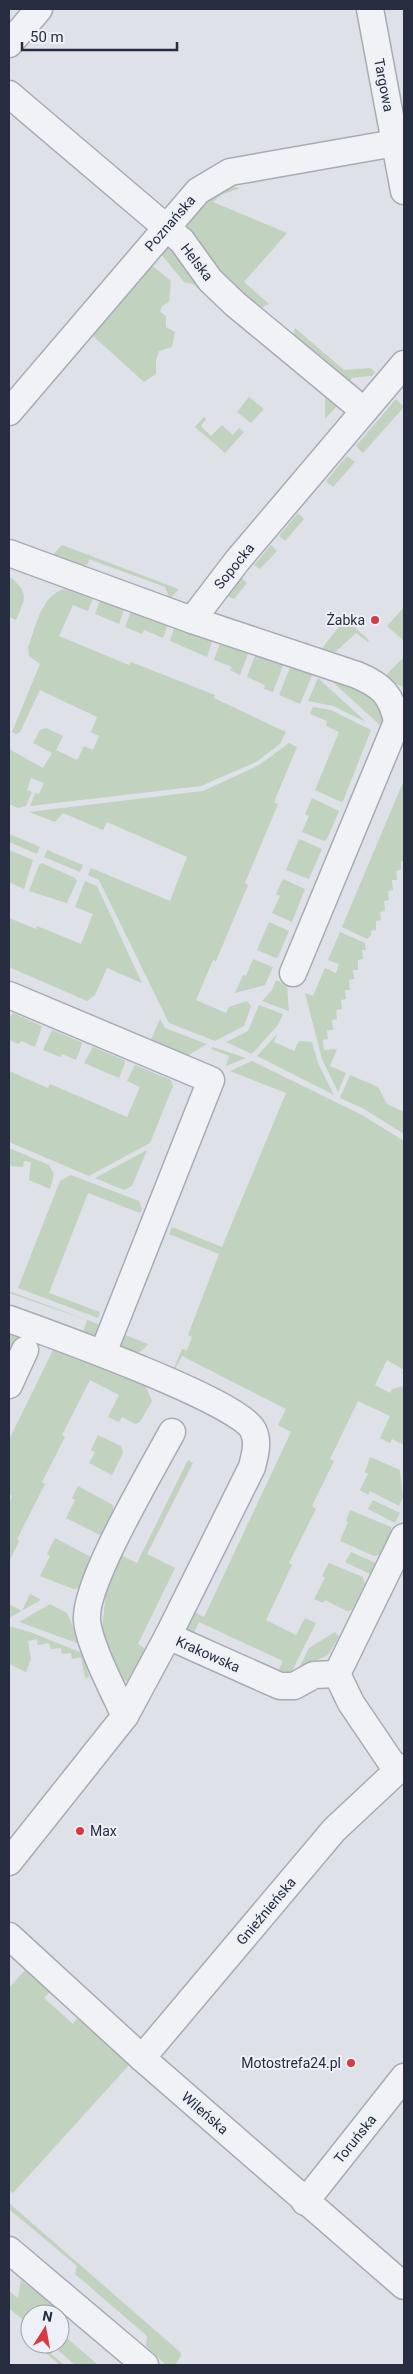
<svg xmlns="http://www.w3.org/2000/svg" width="413" height="2374" font-family="Roboto,sans-serif">
<style>
.green{fill:#c1d2be}
.lines{fill:none;stroke-linecap:round;stroke-linejoin:round}
.minor-casing{stroke:#a7abb6;stroke-width:29}
.minor{stroke:#f1f2f6;stroke-width:26}
.poi-dot{fill:#d43c41;stroke:#edf0f6;stroke-width:2}
.labels{text-anchor:middle;stroke-width:4;stroke-linejoin:round;paint-order:stroke}
.street-label{font-size:14px;fill:#262d40;stroke:#edf0f6}
.poi-label{font-size:14px;fill:#262d40;stroke:#edf0f6;text-anchor:end}
</style>
<rect width="100%" height="100%" fill="#dee1e8"/>
<g class="green">
<path d="M231,186l9,2 -19,7 -8,7 74,31 -43,49 25,22 -10,5 -7,1 -67,-80c5,-22 28,-34 46,-44z"/>
<polygon points="168,241 213,300 193,284 185,283 160,253"/>
<polygon points="149,263 171,281 169,302 162,306 160,312 166,316 166,327 175,332 172,347 159,351 156,360 156,374 144,382 92,335"/>
<polygon points="295,328 344,370 370,368 375,372 372,376 352,378 349,382 293,335"/>
<polygon points="297,371 335,401 337,406 325,419 325,395"/>
<polygon points="249,397 264,409 251,423 237,412"/>
<polygon points="396,399 404,407 363,453 356,446"/>
<polygon points="204,417 206,419 201,426 211,436 222,425 233,435 239,428 244,432 225,453 195,427"/>
<polygon points="347,456 355,462 333,487 326,481"/>
<polygon points="298,513 304,519 285,541 279,536"/>
<polygon points="62,545 176,588 178,590 170,599 165,587 89,559 88,564 78,567 51,557"/>
<polygon points="271,545 277,551 260,569 254,565"/>
<path d="M9,576c20,17 17,21 7,44l-7,-3z"/>
<polygon points="240,576 247,583 234,599 220,593"/>
<path d="M70,588l24,7 -6,16 -15,-6 -14,31 70,29 2,-3 84,33 -1,3 72,34 -6,12 -24,18 -55,24 -171,20 5,-13 4,1 5,-11 -13,-5 -4,12 5,2 -6,14 -8,2 -9,-4v-55l34,19 9,-15 -19,-10 7,-13 6,-2 17,8 -7,14 21,10 7,-14 9,4 6,-14 -8,-4 6,-15 -57,-27 -20,42 -4,2 -4,-2 28,-68 -11,-8 -1,-8c8,-22 14,-58 42,-60z"/>
<polygon points="101,598 125,607 119,624 95,614"/>
<polygon points="404,607 404,641 387,626"/>
<polygon points="132,608 169,622 163,638 144,630 142,634 125,627"/>
<polygon points="345,619 369,640 368,642 356,633 331,656 319,656 303,651 306,642 320,651"/>
<polygon points="175,625 213,638 207,657 170,641"/>
<polygon points="221,641 249,651 240,675 230,670 232,667 214,660"/>
<polygon points="256,653 284,663 273,692 264,689 265,685 247,677"/>
<polygon points="404,657 404,687 388,681 387,674"/>
<polygon points="291,665 313,673 300,704 279,695"/>
<polygon points="324,674 377,696 383,719 381,726"/>
<polygon points="318,678 366,722 333,706 308,701"/>
<polygon points="313,707 331,710 371,730 343,801 341,802 315,790 339,732 326,726 327,721 310,714"/>
<polygon points="289,743 297,747 274,802 278,804 245,883 248,885 216,961 213,960 196,1000 226,1013 229,1007 247,1001 251,1006 244,1026 215,1041 169,1023 99,880 88,875 91,868 170,901 187,857 107,822 103,830 63,813 55,822 29,812 203,791 259,765"/>
<polygon points="404,780 404,861 401,861 401,870 396,871 397,880 392,880 393,890 388,891 389,900 384,901 385,911 380,912 381,920 376,921 376,930 371,931 371,935 367,939 342,927"/>
<polygon points="312,798 339,811 327,839 324,841 302,832 309,816 305,814"/>
<polygon points="9,834 40,847 37,854 9,842"/>
<polygon points="299,839 322,849 309,879 286,870"/>
<polygon points="9,850 33,860 24,889 9,882"/>
<polygon points="47,850 83,865 80,872 44,857"/>
<polygon points="42,863 75,878 77,881 67,903 29,891 39,865"/>
<polygon points="283,879 305,889 292,922 272,913 280,896 276,894"/>
<polygon points="85,881 97,886 142,983 107,968 95,995 87,1001 9,967 9,918 36,929 37,926 81,944 93,914 75,907"/>
<polygon points="269,922 289,931 278,957 276,958 257,950"/>
<polygon points="340,932 365,943 366,950 362,950 363,959 358,960 358,970 353,970 354,979 349,980 350,990 345,990 346,999 341,1000 342,1009 336,1010 337,1019 332,1020 333,1030 327,1030 328,1039 323,1040 324,1050 337,1049 330,1066 346,1073 338,1092 322,1059 305,993 313,996 325,968 336,973 339,964 328,960"/>
<polygon points="253,959 273,967 265,985 235,993 243,975 246,976"/>
<polygon points="276,980 287,985 289,1011 262,1001 272,990"/>
<polygon points="259,1005 283,1014 278,1025 252,1054 226,1042 248,1031"/>
<polygon points="13,1013 42,1026 35,1047 21,1041 19,1044 9,1040 9,1018"/>
<polygon points="160,1019 165,1028 207,1044 182,1059 150,1042"/>
<polygon points="52,1030 81,1042 82,1044 76,1060 62,1054 60,1057 43,1050"/>
<polygon points="277,1034 274,1042 294,1051 299,1041 312,1042 318,1063 334,1095 257,1056"/>
<polygon points="93,1047 124,1060 125,1063 119,1078 84,1063"/>
<polygon points="213,1047 246,1058 226,1066 229,1056 211,1049"/>
<polygon points="252,1061 362,1115 404,1141 404,1374 402,1373 404,1370 387,1360 375,1385 390,1393 392,1389 403,1386 404,1388 404,1445 392,1439 390,1443 380,1438 390,1416 358,1401 330,1459 334,1461 312,1506 316,1509 289,1563 292,1565 266,1620 296,1635 305,1618 316,1623 292,1671 288,1673 279,1670 283,1661 199,1622 192,1637 184,1631 190,1610 204,1617 291,1432 278,1425 286,1409 182,1356 174,1371 173,1370 182,1349 187,1350 192,1337 188,1335 219,1254 169,1234 172,1227 222,1247 286,1093 230,1071"/>
<polygon points="135,1065 171,1080 173,1086 150,1143 89,1176 9,1142 9,1071 48,1088 50,1084 127,1117 140,1087 127,1081"/>
<polygon points="350,1075 378,1087 387,1104 404,1112 404,1134 364,1109 340,1098"/>
<polygon points="9,1148 49,1165 54,1174 50,1189 29,1180 31,1162 24,1161 23,1167 9,1166"/>
<polygon points="147,1150 132,1186 124,1190 95,1178"/>
<polygon points="71,1175 139,1201 142,1209 140,1213 88,1193 49,1293 100,1312 98,1318 18,1288 60,1181"/>
<polygon points="9,1291 101,1325 96,1334 92,1337 82,1336 87,1320 9,1293"/>
<polygon points="9,1328 142,1378 152,1401 140,1422 135,1424 122,1417 119,1422 108,1417 119,1395 90,1380 62,1435 65,1437 42,1482 45,1484 17,1539 19,1541 9,1562 9,1504 12,1496 9,1494 9,1440 53,1350 35,1343 18,1350 9,1346"/>
<path d="M118,1332l30,12c-13,18 -30,7 -30,-12z"/>
<polygon points="98,1435 121,1446 123,1453 112,1475 89,1463 95,1452 91,1450"/>
<polygon points="370,1457 400,1470 403,1497 399,1506 370,1491 368,1495 360,1490 368,1474 365,1472"/>
<polygon points="188,1460 193,1463 147,1554 175,1568 138,1644 147,1650 129,1681 118,1680 102,1629 107,1583 120,1555 137,1563"/>
<polygon points="78,1486 113,1505 115,1519 102,1536 66,1518 75,1500 72,1498"/>
<polygon points="373,1500 400,1513 395,1523 368,1509"/>
<polygon points="350,1510 391,1527 392,1530 380,1555 374,1556 340,1541 348,1522 346,1521"/>
<polygon points="55,1538 91,1557 93,1564 79,1588 73,1589 40,1576 50,1556 47,1554"/>
<polygon points="351,1552 376,1563 370,1574 345,1562"/>
<polygon points="329,1563 363,1577 365,1584 352,1610 347,1611 325,1600 323,1603 314,1599 325,1578 322,1576"/>
<polygon points="30,1594 40,1599 39,1601 9,1618 9,1604 22,1611"/>
<polygon points="50,1604 67,1613 79,1640 77,1643 19,1622"/>
<polygon points="9,1626 30,1632 82,1653 89,1677 85,1678 81,1657 72,1659 71,1653 62,1654 61,1648 51,1649 49,1643 38,1645 37,1639 28,1641 31,1659 26,1672 9,1664"/>
<polygon points="335,1632 339,1637 328,1655 299,1668 309,1648"/>
<polygon points="25,1970 50,1992 44,1998 73,2024 77,2018 130,2064 13,2193 9,2190 9,1988"/>
<polygon points="9,2203 180,2352 181,2356 175,2365 166,2365 146,2346 147,2336 75,2274 77,2266 9,2209"/>
<polygon points="21,2280 61,2311 60,2316 60,2314 30,2314 30,2326 9,2308 9,2291 18,2298"/>
<polygon points="60,2332 98,2365 75,2365 51,2344 60,2344"/>
<polygon points="35,2344 40,2344 64,2365 60,2365"/>
</g>
<g class="lines">
<defs>
<g id="minor">
<polyline points="370,9 404,191"/>
<polyline points="9,44 39,9"/>
<polyline points="9,94 182,241 210,280 235,304 363,410"/>
<polyline points="9,412 198,191 230,172 395,143"/>
<path d="M9,553l183,67 165,55c24,10 35,20 40,47l-104,251"/>
<polyline points="192,620 237,561 404,364"/>
<polyline points="9,995 211,1080 103,1353"/>
<path d="M9,1319c39,14 230,82 244,111 6,12 2,24 -1,37l-84,169"/>
<polyline points="9,1385 25,1350"/>
<polyline points="337,1674 404,1537"/>
<polyline points="337,1674 351,1703 397,1771"/>
<path d="M125,1716c-11,-24 -36,-71 -38,-96 -3,-37 65,-150 85,-188"/>
<polyline points="9,1862 125,1716 168,1636 280,1686 294,1686 314,1675 337,1674"/>
<polyline points="9,1936 142,2058 404,2286"/>
<polyline points="142,2058 334,1830 397,1771 404,1767"/>
<polyline points="305,2202 404,2077"/>
<polyline points="9,2250 145,2365"/>
</g>
</defs>
<use href="#minor" class="minor-casing"/>
<use href="#minor" class="minor"/>
</g>
<g class="poi-dot">
<circle cx="375" cy="620" r="5"/>
<circle cx="80" cy="1831" r="5"/>
<circle cx="351" cy="2063" r="5"/>
</g>
<g class="labels">
<g class="street-label">
<text transform="translate(384 85) rotate(79)" y="5">Targowa</text>
<text transform="translate(170 223) rotate(-49)" y="5">Poznańska</text>
<text transform="translate(197 262) rotate(52)" y="5">Helska</text>
<text transform="translate(234 566) rotate(-51)" y="5">Sopocka</text>
<text transform="translate(208 1654) rotate(24)" y="5">Krakowska</text>
<text transform="translate(266 1911) rotate(-50)" y="5">Gnieźnieńska</text>
<text transform="translate(205 2113) rotate(41)" y="5">Wileńska</text>
<text transform="translate(355 2139) rotate(-51)" y="5">Toruńska</text>
</g>
<g class="poi-label">
<text x="365" y="625">Żabka</text>
<text x="90" y="1836" text-anchor="start">Max</text>
<text x="341" y="2068">Motostrefa24.pl</text>
</g>
</g>
<rect width="413" height="2374" fill="none" stroke="#262d40" stroke-width="20"/>
<g transform="translate(45 2329) rotate(11)"><circle r="24" fill="#edf0f6" stroke="#9da2ad"/>
<path d="M0-4L9 19L0 12L-9 19Z" fill="#d43c41"/>
<text y="-8" font-size="14" font-weight="bold" text-anchor="middle" fill="#262d40">N</text>
</g>
<path d="M22 42v8h155v-8" fill="none" stroke="#262d40" stroke-width="2.5"/>
<text x="30" y="42" font-size="15" fill="#262d40" stroke="#edf0f6" stroke-width="4" paint-order="stroke">50 m</text>
</svg>
